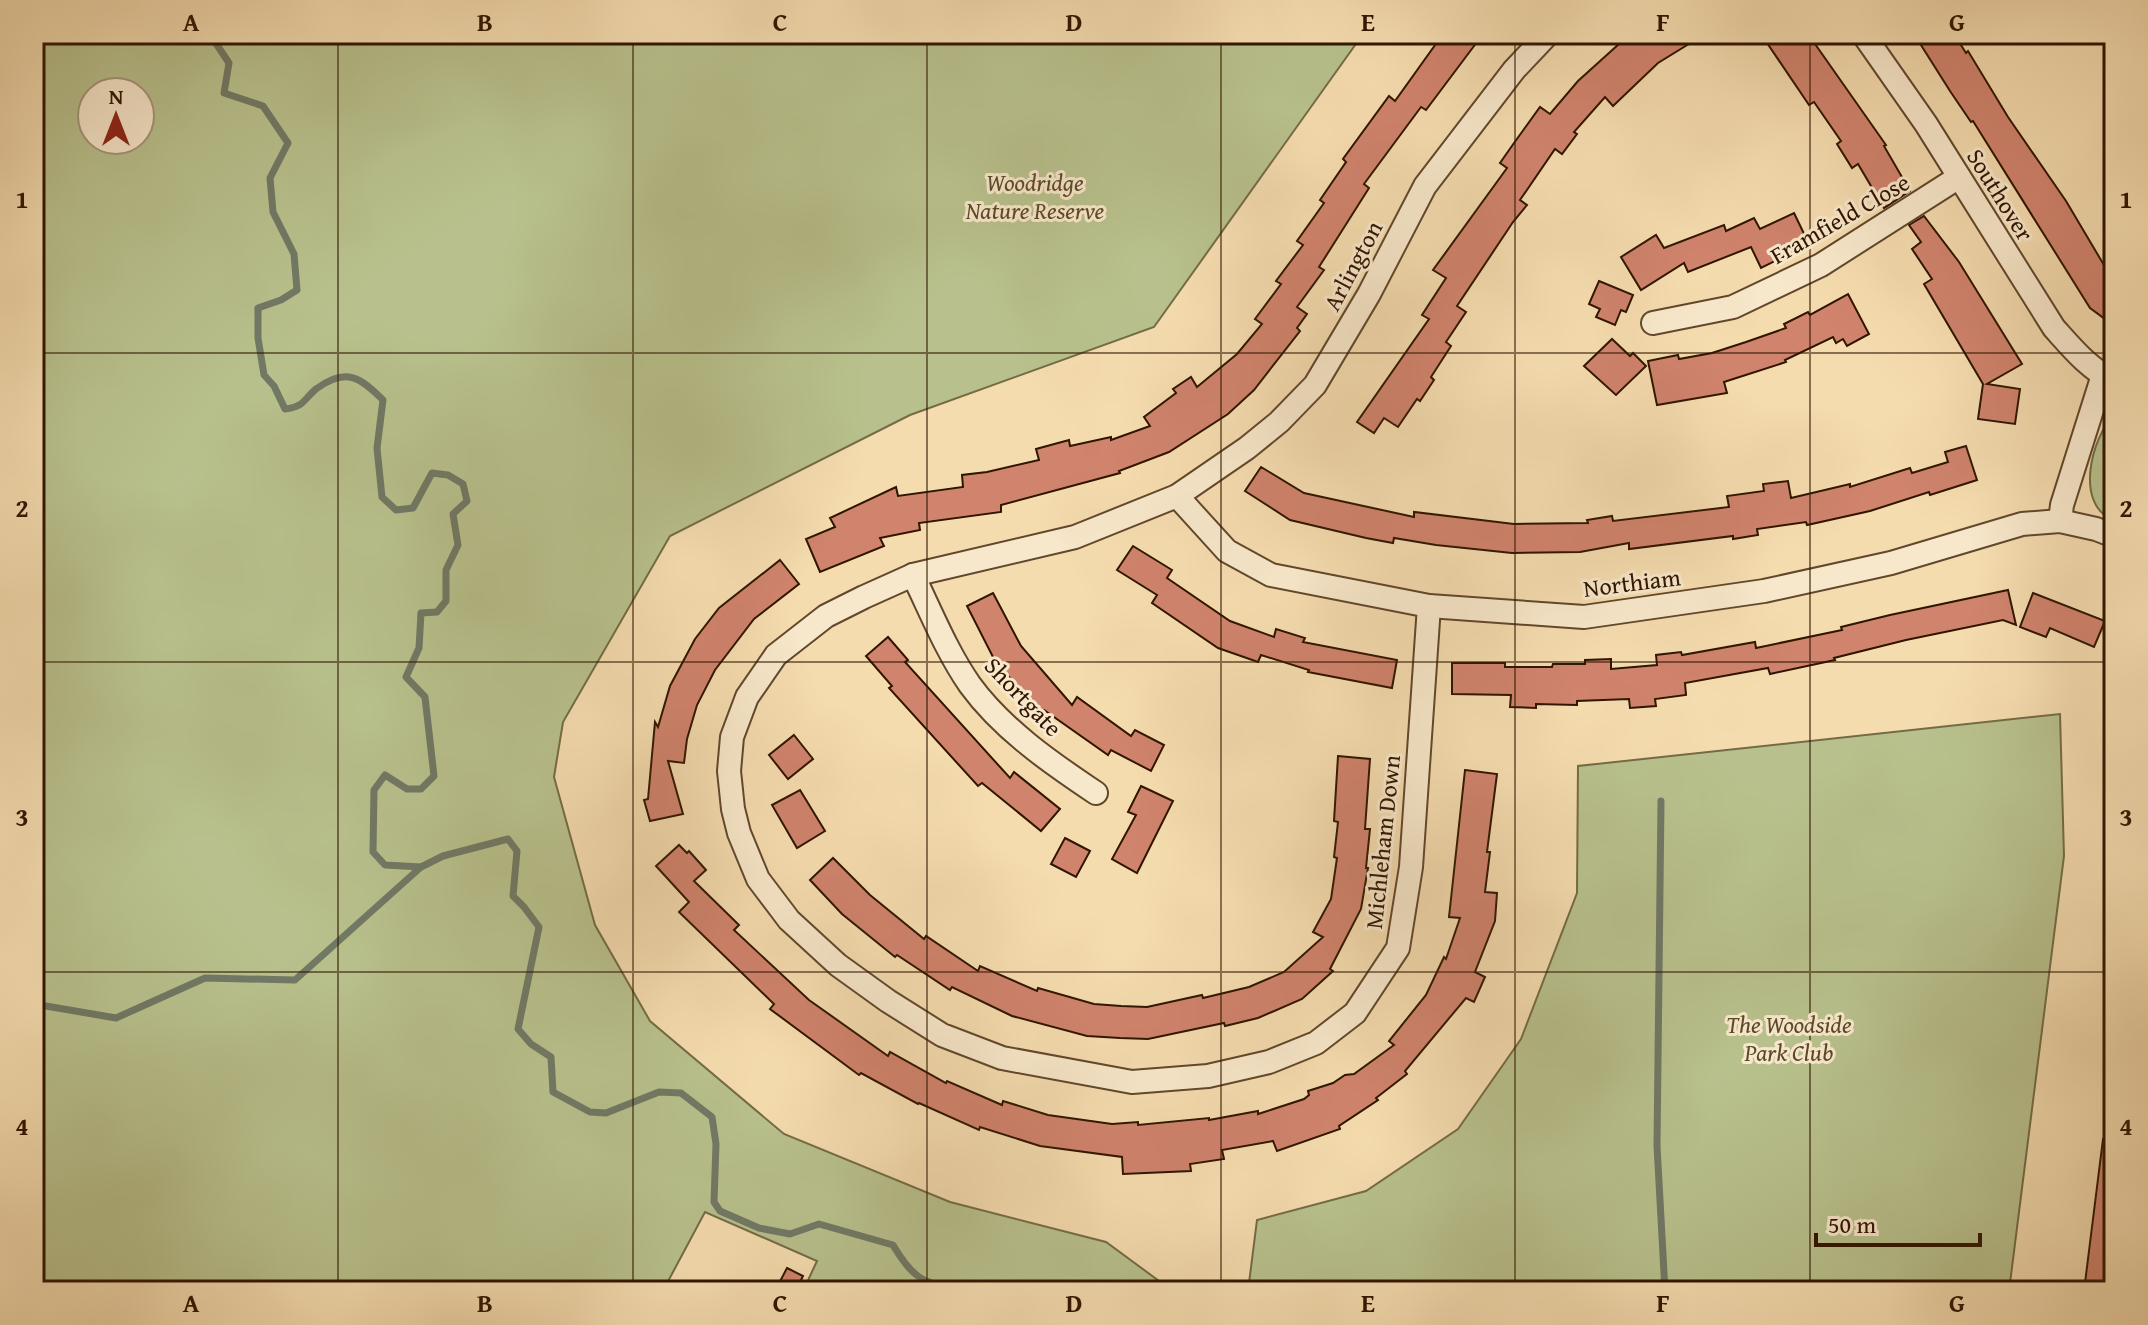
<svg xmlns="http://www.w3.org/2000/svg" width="2148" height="1325" font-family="'Gentium Book Plus',serif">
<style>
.green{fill:#b8c18d;stroke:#746b46;stroke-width:2;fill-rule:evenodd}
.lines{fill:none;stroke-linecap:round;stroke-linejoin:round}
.stream{stroke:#717965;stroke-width:7}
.building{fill:#d0836d;stroke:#301500;stroke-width:2}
.minor-casing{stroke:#61472c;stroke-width:26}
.minor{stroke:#f8e8cb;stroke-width:22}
.grid{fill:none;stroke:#301500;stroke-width:2;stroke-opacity:0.55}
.labels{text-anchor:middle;stroke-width:6;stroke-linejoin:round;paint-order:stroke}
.park-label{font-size:24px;font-style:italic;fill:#59492a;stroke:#f8e8cb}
.street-label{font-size:24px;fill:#301500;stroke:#f8e8cb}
.neatline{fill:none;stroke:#301500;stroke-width:3}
.grid-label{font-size:26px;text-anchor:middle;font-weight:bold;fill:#301500}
</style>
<rect width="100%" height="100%" fill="#f5dcaf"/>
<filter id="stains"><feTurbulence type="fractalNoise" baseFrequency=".0025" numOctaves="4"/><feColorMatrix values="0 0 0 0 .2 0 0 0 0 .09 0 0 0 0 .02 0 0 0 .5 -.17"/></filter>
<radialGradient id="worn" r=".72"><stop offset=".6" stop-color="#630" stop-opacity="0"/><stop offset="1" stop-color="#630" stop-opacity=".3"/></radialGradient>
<g class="green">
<path d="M34,34h1329l-209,293 -244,88 -240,121 -107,186 -9,55 41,148 55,96 134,113 166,68 156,40 64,47 17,2h-384l14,-30 -112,-49 -40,75 -12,4h-619zM140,92v48h-48v-48z"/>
<path d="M2114,415v105c-40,-14 -23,-82 0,-105z"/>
<polygon points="2060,714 2064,856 2009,1291 1248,1291 1257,1220 1366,1191 1458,1129 1521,1039 1577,893 1578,766"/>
</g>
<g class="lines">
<g class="stream">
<path d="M215,34v8l14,21 -5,30 39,13 25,37 -18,35 3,34 21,42 3,36 -16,10 -23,8v30l6,37 10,11 11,23c19,-2 18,-9 31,-20 30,-22 44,-12 67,11l-6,48 5,49 14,13 17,-2 19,-35 16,2 15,9 4,17 -14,13 5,31 -12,25v31l-9,11 -16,1 -2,35 -13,29 19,20 9,79 -13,13h-14l-22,-14 -11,15 -1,62 12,13 36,2 22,-11 65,-17 9,12 -4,45 11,11 15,20 -21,102 13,15 20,13 2,35 37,20 16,1 53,-21 22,1 31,24 4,27 -2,58 6,9 39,17 31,6 29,-10 74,21c19,32 27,36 63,46"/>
<polyline points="1661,801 1657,1146 1665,1291"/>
<polyline points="34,1004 116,1018 205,978 295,980 421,867"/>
</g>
</g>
<g class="building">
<polygon points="1443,34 1483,34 1426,110 1421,107 1364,184 1369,188 1319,267 1324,270 1297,307 1307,314 1297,328 1300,331 1254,390 1228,414 1169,452 1119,471 1120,473 1001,505 1001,512 919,523 920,530 880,538 884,546 820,572 806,539 835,527 830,518 896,487 898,496 963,487 962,475 987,472 1039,460 1036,449 1069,440 1070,446 1111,437 1111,440 1150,426 1144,417 1176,393 1173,389 1191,377 1197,387 1237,354 1262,324 1255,319 1281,284 1276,281 1303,245 1297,241 1324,203 1320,200 1346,162 1343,159 1389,96 1395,101"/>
<polygon points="1630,34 1705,34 1658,63 1613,106 1605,97 1574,132 1577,134 1562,154 1555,149 1520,200 1527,205 1513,222 1457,306 1466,312 1446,342 1451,346 1431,377 1434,380 1420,401 1417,399 1398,427 1384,418 1374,433 1357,422 1429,319 1422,315 1446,278 1433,270 1507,168 1500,163 1514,143 1540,107 1550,114 1578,81"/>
<polygon points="1761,34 1808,34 1886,145 1884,146 1910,191 1884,208 1858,164 1852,168 1837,144 1841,141 1814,102 1809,105"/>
<polygon points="1914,34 1954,34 1966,53 1968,51 2008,117 2066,201 2114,282 2114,307 2105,319 2090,308 1973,121 1971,122 1950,91"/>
<polygon points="1794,213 1809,244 1761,268 1751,247 1688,272 1684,263 1641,290 1621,257 1656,235 1664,248 1724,225 1726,231 1754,218 1760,229"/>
<polygon points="1924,216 1959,262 2022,364 1987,384 2020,389 2015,424 1978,419 1983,384 1924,284 1932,279 1912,249 1921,242 1909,225"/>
<polygon points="1599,281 1633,295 1626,312 1621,310 1615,325 1596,317 1600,309 1589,304"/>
<polygon points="1848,294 1869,334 1847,346 1843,339 1836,343 1833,337 1785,360 1786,362 1724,382 1727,393 1657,405 1648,361 1678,355 1679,359 1712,353 1746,342 1786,328 1784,324 1808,312 1810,315"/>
<polygon points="1612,339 1630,356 1633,353 1646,366 1616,395 1584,366"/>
<polygon points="1966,446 1977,480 1930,495 1929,492 1870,511 1807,525 1806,522 1757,529 1758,535 1733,539 1733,536 1629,549 1629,543 1580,552 1512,553 1436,545 1394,538 1393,543 1366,538 1290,520 1245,491 1261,467 1304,493 1414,517 1414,512 1514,524 1588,523 1587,520 1612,516 1613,521 1729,507 1727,496 1764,491 1763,484 1788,481 1791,498 1850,484 1850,487 1910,468 1912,473 1948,462 1945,452"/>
<polygon points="1133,546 1172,570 1167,578 1230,621 1274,637 1276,629 1305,638 1303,642 1397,660 1392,688 1308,672 1309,670 1261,655 1258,662 1218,648 1152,603 1157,595 1117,570"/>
<polygon points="780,560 799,584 754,619 715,670 697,705 687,739 684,763 668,761 683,814 650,821 644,800 648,799 655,722 658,727 670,686 695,639 719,608"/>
<polygon points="2008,590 2016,625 2003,620 1906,640 1834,658 1835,660 1770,674 1768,668 1685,683 1686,695 1655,699 1656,706 1630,708 1629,699 1577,701 1577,705 1536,704 1536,708 1510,707 1511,695 1452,694 1452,663 1505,663 1505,667 1552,667 1553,664 1585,664 1585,660 1611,659 1611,669 1657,665 1656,655 1681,652 1682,655 1755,642 1756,648 1842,630 1841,627 1890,615"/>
<polygon points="993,593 1021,646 1072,705 1077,697 1131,736 1135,730 1164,745 1151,771 1111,750 1108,755 1044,710 1041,713 995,661 967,606"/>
<polygon points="2033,593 2105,621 2094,647 2050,628 2046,637 2020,627"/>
<polygon points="888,637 908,660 905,662 1010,778 1014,772 1060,809 1041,831 982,783 978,786 889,688 892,686 866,656"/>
<polygon points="794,735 813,759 788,779 769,755"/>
<polygon points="1338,756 1370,759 1365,829 1370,829 1366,868 1368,868 1361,909 1330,969 1333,971 1302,999 1258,1018 1225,1026 1224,1023 1148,1039 1120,1038 1087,1036 1012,1016 952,987 950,990 897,955 895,957 842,914 810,880 833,858 870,895 924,939 926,936 978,971 980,966 1037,991 1038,988 1094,1004 1121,1006 1147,1007 1202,995 1203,998 1249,987 1284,972 1323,937 1313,932 1331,899 1337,858 1334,857 1338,822 1334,821"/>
<polygon points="1465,770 1497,774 1487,852 1490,852 1485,892 1497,893 1495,921 1475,972 1485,977 1474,1002 1466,998 1405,1071 1407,1074 1376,1098 1378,1100 1339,1126 1340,1129 1277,1151 1273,1141 1222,1150 1224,1159 1190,1164 1191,1171 1123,1174 1122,1157 1040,1146 980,1127 979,1130 919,1103 918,1104 861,1073 859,1075 770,1009 774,1004 679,912 689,902 656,866 679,845 687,853 689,851 706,870 694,881 739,925 734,930 809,1000 888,1056 890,1052 946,1083 947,1081 1002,1105 1003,1101 1048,1115 1112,1124 1138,1122 1138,1125 1209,1118 1209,1120 1258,1111 1258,1114 1304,1099 1309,1095 1308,1091 1333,1083 1345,1075 1354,1074 1394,1045 1389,1041 1426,995 1444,957 1446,959 1460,918 1449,917"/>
<polygon points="1141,786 1173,801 1137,873 1112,859 1136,815 1128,812"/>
<polygon points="800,790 825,831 797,848 772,805"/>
<polygon points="1065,838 1090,851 1076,877 1051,864"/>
<polygon points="2103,1139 2114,1140 2114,1291 2084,1291"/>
<polygon points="787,1268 803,1276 796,1291 775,1291"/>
</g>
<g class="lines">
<defs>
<g id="minor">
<path d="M1863,34l63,90 128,204c18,20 35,41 60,53"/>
<polyline points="1653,323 1733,307 1821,265 1959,177"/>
<polyline points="1177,496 1227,551 1271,575 1429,606 1584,617 1764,591 1891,563 2022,524 2060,521 2096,529 2114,536"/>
<polyline points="2060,521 2062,505 2103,375"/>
<path d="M913,575c18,37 34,77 57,110 32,44 81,78 126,108"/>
<polyline points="1429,606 1411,867 1398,948 1355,1013 1316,1043 1269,1062 1208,1076 1132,1082 1002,1058 942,1035 888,1001 838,965 789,920 758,879 739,833 733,809 729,771 732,737 747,697 776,655 826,616 864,597 913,575 1075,537 1177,496 1247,448 1279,422 1315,385 1369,294 1425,186 1514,70 1548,34"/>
</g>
</defs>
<use href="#minor" class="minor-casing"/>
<use href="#minor" class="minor"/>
</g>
<path class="grid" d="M338,34v1257M633,34v1257M927,34v1257M1221,34v1257M1515,34v1257M1810,34v1257M34,353h2080M34,662h2080M34,972h2080"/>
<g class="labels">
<g class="park-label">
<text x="1035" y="191">Woodridge<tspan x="1035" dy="28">Nature Reserve</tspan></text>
<text x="1789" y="1033">The Woodside<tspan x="1789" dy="28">Park Club</tspan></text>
</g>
<g class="street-label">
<text transform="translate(2000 195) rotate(58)" y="8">Southover</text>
<text transform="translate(1840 219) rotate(-30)" y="8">Framfield Close</text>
<text transform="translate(1353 266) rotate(-62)" y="8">Arlington</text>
<text transform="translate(1632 583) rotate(-7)" y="8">Northiam</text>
<text transform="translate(1023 697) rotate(46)" y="8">Shortgate</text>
<text transform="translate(1383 842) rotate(-84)" y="8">Michleham Down</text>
</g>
</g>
<rect width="2148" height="1325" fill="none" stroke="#f5dcaf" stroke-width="88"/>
<g transform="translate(116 116)"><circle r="38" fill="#f8e8cb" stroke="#a8947a" stroke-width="2"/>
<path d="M0-6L14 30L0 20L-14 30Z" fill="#8f2418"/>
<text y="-12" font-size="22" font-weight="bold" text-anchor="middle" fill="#301500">N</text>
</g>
<path d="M1816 1233v12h164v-12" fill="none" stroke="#301500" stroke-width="4"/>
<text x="1828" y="1233" font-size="24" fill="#301500" stroke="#f8e8cb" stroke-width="6" paint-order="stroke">50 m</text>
<rect x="44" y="44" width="2060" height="1237" class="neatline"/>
<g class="grid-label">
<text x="191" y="31">A</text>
<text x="485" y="31">B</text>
<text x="780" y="31">C</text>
<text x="1074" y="31">D</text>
<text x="1368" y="31">E</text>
<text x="1663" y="31">F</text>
<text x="1957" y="31">G</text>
<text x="22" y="208">1</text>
<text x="2126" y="208">1</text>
<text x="22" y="517">2</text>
<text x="2126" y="517">2</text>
<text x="22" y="826">3</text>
<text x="2126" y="826">3</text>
<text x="22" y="1135">4</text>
<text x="2126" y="1135">4</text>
<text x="191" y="1312">A</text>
<text x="485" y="1312">B</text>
<text x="780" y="1312">C</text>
<text x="1074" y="1312">D</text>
<text x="1368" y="1312">E</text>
<text x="1663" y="1312">F</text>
<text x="1957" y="1312">G</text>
</g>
<rect width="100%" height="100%" filter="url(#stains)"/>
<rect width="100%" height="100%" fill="url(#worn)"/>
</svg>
